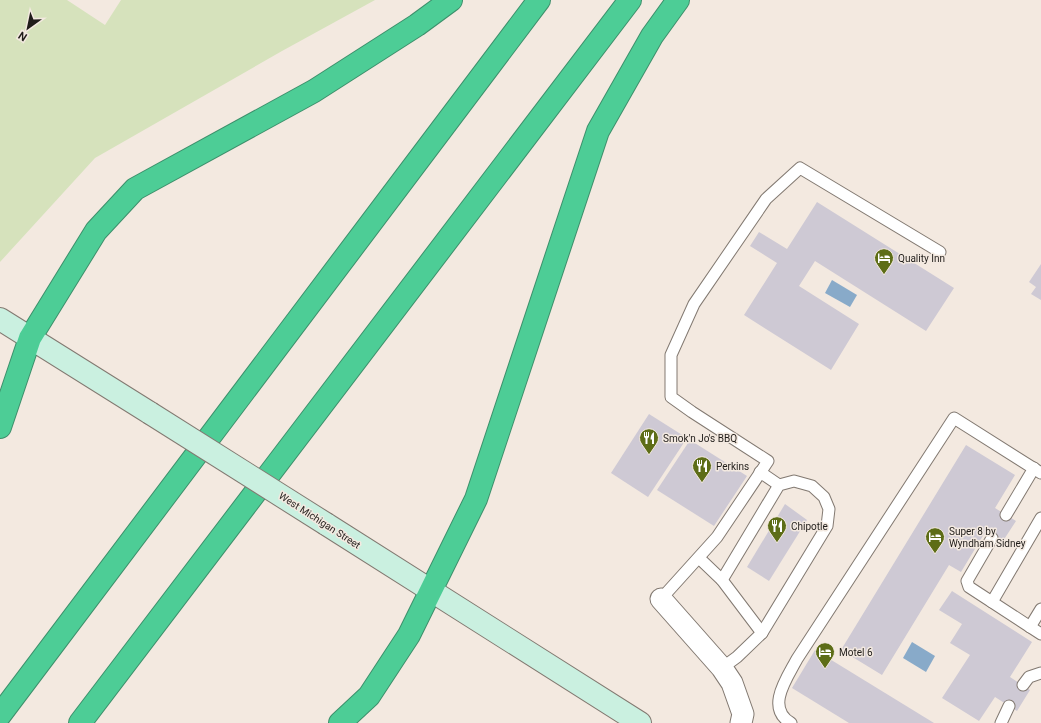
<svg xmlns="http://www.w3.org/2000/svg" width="1041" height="723" font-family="Roboto,sans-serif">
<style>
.green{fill:#d6e2bc}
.water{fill:#88aac9}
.building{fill:#cec9d4}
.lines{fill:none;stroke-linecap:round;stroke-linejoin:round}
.lane-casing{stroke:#827971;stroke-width:13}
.street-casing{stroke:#827971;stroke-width:23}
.secondary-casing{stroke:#827971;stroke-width:24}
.highway-casing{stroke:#3d8f6b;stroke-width:24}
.lane{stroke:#fff;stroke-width:11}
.street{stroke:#fff;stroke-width:21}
.secondary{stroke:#caf0e0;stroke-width:22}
.highway{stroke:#4dcd96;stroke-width:22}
.secondary-bridge-casing{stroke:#827971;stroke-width:24;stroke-linecap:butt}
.secondary-bridge{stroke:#caf0e0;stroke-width:22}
.labels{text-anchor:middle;stroke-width:3;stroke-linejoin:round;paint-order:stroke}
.poi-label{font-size:10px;fill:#201d1a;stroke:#f3e9e0;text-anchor:start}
.street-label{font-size:10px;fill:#201d1a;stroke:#f3e9e0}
</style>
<rect width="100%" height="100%" fill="#f3e9e0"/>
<polygon class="green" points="0,0 67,0 105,25 121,0 375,0 282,51 95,158 0,262"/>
<g class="water">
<polygon points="832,280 857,295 850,307 825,293"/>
<polygon points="912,642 935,656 926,672 903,658"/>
</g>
<g class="building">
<polygon points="817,202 954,288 926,331 815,261 799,286 859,324 831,370 744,315 777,263 750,246 759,232 787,249"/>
<polygon points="1041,264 1041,300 1031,294 1036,287 1029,282"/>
<polygon points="649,414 687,438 648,497 611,473"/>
<polygon points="690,440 747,476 714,526 657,490"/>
<polygon points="966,445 1015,475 995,508 1016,521 1001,544 984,534 961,572 949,565 882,675 841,650"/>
<polygon points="785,504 807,520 769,581 747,567"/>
<polygon points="952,591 1032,642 1010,677 1030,690 1017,711 995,697 979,721 942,698 970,655 950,643 962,624 939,610"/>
<polygon points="815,650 934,723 849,723 792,688"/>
</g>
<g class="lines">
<defs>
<g id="lane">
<polyline points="760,472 779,485"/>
<polyline points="1006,515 1034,468"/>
<polyline points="992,538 967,581 969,587 1041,634"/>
<polyline points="699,558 722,580 762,633"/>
<polyline points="722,580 779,485 794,481 812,486 824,497 829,509 827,526 762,633 737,657 722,668"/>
<polyline points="661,599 717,537 768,461 692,412 671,397 671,355 694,304 766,199 800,168 940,252"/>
<polyline points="992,602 1041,518"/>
<polyline points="1030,627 1041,609"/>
<polyline points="1023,685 1029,677 1041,673"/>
<path d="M791,723c-26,-15 -4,-45 6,-64l157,-241 87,55"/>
<polyline points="1001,723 1009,706"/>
</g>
<polyline id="street" points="661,599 722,668 732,683 743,714 741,723"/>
<g id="secondary">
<polyline points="0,319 150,413"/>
<polyline points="326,524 640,723"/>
</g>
<g id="highway">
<polyline points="0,427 30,338 96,231 135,189 314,91 417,25 451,0"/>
<polyline points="0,715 539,0"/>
<polyline points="80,723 630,0"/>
<polyline points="340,723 369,696 409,635 476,499 598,131 652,36 678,0"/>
</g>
</defs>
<use href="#lane" class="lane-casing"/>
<use href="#street" class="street-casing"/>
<use href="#secondary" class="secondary-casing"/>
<use href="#highway" class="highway-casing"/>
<use href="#lane" class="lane"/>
<use href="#street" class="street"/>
<use href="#secondary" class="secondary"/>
<use href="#highway" class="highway"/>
<defs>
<polyline id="secondary-bridge" points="150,413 326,524"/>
</defs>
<use href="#secondary-bridge" class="secondary-bridge-casing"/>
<use href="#secondary-bridge" class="secondary-bridge"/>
</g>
<defs>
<symbol id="hotel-pin" viewBox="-11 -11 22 30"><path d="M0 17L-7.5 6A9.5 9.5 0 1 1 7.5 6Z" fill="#5d6d17" stroke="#f3e9e0"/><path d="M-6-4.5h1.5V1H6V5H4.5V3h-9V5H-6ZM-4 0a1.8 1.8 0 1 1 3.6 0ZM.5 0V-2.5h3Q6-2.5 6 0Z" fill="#fff"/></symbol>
<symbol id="restaurant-pin" viewBox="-11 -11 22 30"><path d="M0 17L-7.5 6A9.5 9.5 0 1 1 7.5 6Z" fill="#5d6d17" stroke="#f3e9e0"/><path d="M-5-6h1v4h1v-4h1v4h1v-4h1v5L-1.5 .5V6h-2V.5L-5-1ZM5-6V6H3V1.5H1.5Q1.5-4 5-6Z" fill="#fff"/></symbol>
</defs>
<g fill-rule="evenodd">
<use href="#hotel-pin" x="873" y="247" width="22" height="30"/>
<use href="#restaurant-pin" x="638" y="427" width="22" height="30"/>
<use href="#restaurant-pin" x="691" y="455" width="22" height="30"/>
<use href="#restaurant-pin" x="766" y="515" width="22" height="30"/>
<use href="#hotel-pin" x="924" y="526" width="22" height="30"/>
<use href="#hotel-pin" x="814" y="641" width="22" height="30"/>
</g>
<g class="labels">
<g class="poi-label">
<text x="898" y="262">Quality Inn</text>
<text x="663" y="442">Smok'n Jo's BBQ</text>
<text x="716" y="470">Perkins</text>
<text x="791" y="530">Chipotle</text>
<text x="949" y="535">Super 8 by<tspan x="949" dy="12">Wyndham Sidney</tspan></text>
<text x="839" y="656">Motel 6</text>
</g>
<g class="street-label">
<text transform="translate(320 520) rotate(33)" y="4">West Michigan Street</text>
</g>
</g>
<g transform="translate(28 28) rotate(213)" stroke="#f3e9e0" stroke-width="3" paint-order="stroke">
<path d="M0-3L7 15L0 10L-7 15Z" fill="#201d1a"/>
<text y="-6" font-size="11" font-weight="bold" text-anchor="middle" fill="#201d1a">N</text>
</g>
</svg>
